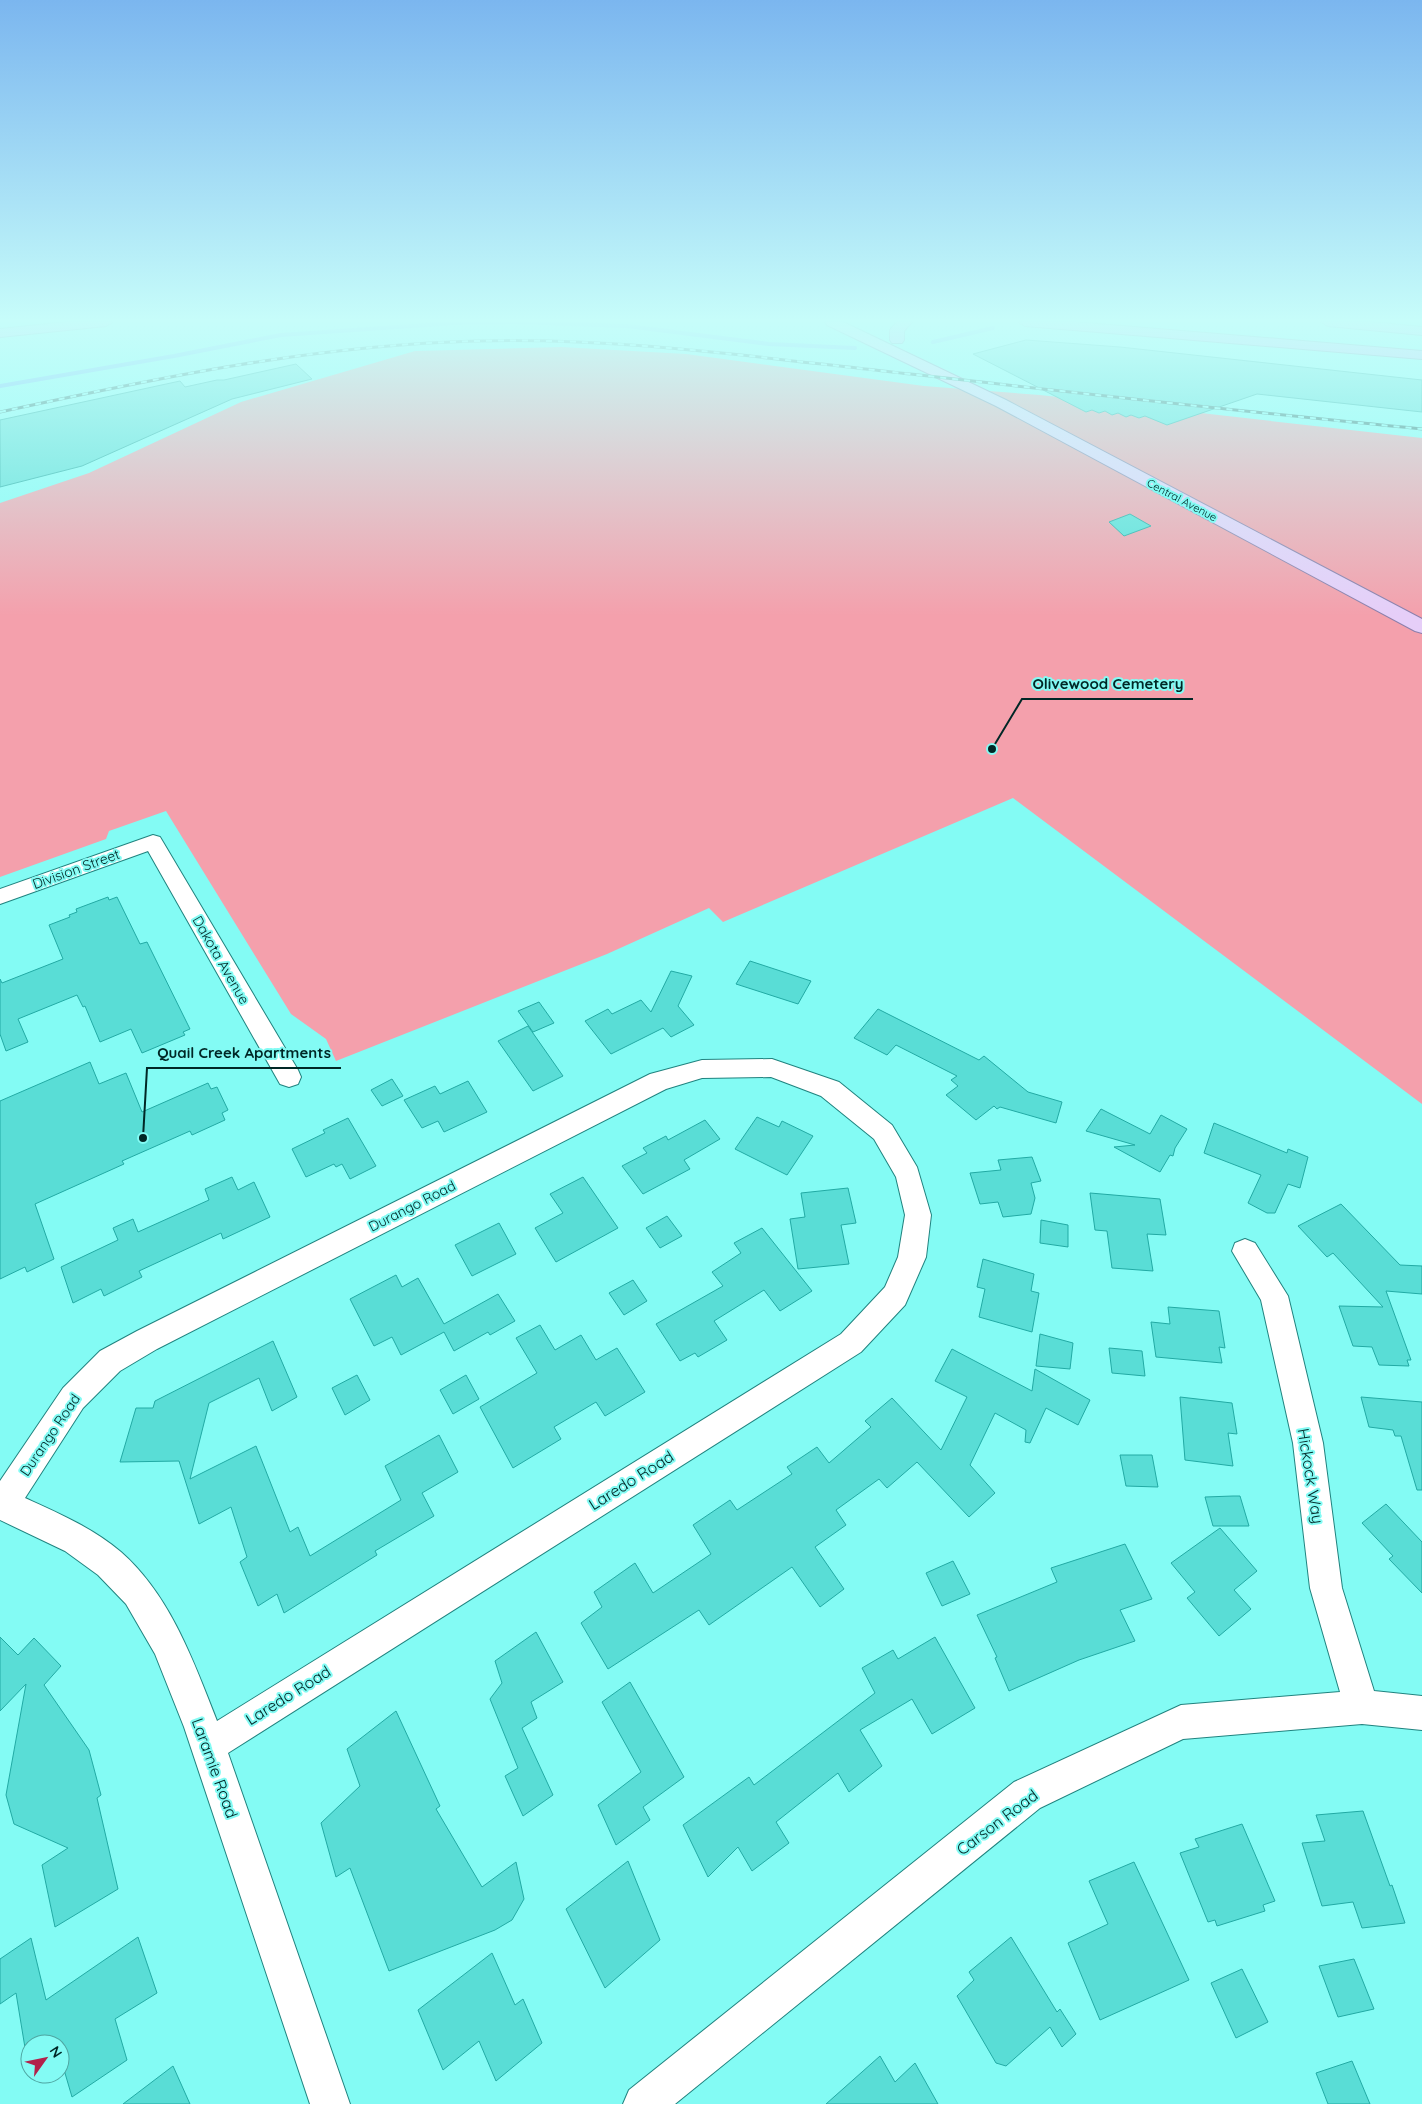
<svg xmlns="http://www.w3.org/2000/svg" width="1422" height="2104" font-family="Quicksand,sans-serif">
<style>
.green{fill:#f4a0ac}
.lines{fill:none;stroke-linecap:round;stroke-linejoin:round}
.stream{stroke:#79b8fa;stroke-width:4}
.building{fill:#59ddd6;stroke:#22aaa4}
.minor-casing{stroke:#20837f;stroke-width:2}
.primary-casing{stroke:#8b7fab;stroke-width:2}
.motorway-casing{stroke:#8b7fab;stroke-width:2}
.minor{fill:#fff;fill-rule:evenodd}
.primary{fill:#e6cef8;fill-rule:evenodd}
.motorway{fill:#d6aef3;fill-rule:evenodd}
.rail-casing{stroke:#307572;stroke-width:3}
.rail{stroke:#83fbf4;stroke-width:2;stroke-dasharray:6;stroke-linecap:butt}
.labels{text-anchor:middle;stroke-width:4;stroke-linejoin:round;paint-order:stroke}
.far-street-label{font-size:11px;fill:#002726;stroke:#83fbf4}
.street-label{font-size:14px;fill:#002726;stroke:#83fbf4}
.near-street-label{font-size:16px;fill:#002726;stroke:#83fbf4}
.leader{fill:none;stroke:#002726;stroke-width:2}
.callout-dot{fill:#002726;stroke:#83fbf4;stroke-width:2}
.callout-label{font-size:15px;text-anchor:middle;font-weight:bold;fill:#002726;stroke:#83fbf4;stroke-width:4;stroke-linejoin:round;paint-order:stroke}
</style>
<rect width="100%" height="100%" fill="#83fbf4"/>
<polygon class="green" points="561,347 686,354 924,386 1040,395 1422,438 1422,1104 1013,798 723,922 709,908 607,954 336,1061 326,1039 291,1014 166,811 109,831 106,839 0,877 0,503 89,473 241,402 415,351"/>
<g class="lines">
<g class="stream">
<polyline points="933,342 993,328"/>
<polyline points="0,386 174,356 281,335 455,323 513,322 627,326 769,344 855,348"/>
</g>
</g>
<g class="building">
<polygon points="1026,340 1120,347 1422,380 1422,412 1257,394 1167,425 1145,416 1139,418 1131,415 1126,417 1118,413 1112,415 1105,411 1099,413 1092,410 1086,412 973,354"/>
<polygon points="296,364 312,379 232,399 82,466 0,487 0,420 180,381 185,387 217,380 224,380"/>
<polygon points="1130,514 1151,526 1124,536 1109,522"/>
<polygon points="108,897 109,900 117,897 140,944 147,942 190,1029 183,1032 185,1035 142,1053 131,1029 100,1042 85,1006 83,1007 77,995 18,1019 28,1042 6,1051 0,1034 0,979 2,983 63,959 49,925 70,917 69,915 77,912 76,909"/>
<polygon points="750,961 811,981 798,1004 736,984"/>
<polygon points="671,971 692,976 678,1006 694,1025 671,1037 663,1028 611,1054 585,1021 608,1009 612,1014 641,1000 651,1012"/>
<polygon points="539,1002 554,1023 533,1032 518,1011"/>
<polygon points="878,1009 979,1060 984,1056 1028,1092 1062,1102 1056,1123 1000,1107 997,1109 994,1106 976,1120 946,1095 958,1086 951,1080 957,1076 896,1045 887,1055 854,1038"/>
<polygon points="528,1026 563,1076 533,1091 498,1041"/>
<polygon points="90,1062 99,1084 126,1073 142,1112 208,1083 211,1089 217,1087 228,1110 222,1113 225,1120 192,1135 190,1131 122,1161 124,1164 35,1204 54,1259 27,1272 25,1267 0,1279 0,1101"/>
<polygon points="392,1079 403,1096 382,1106 371,1090"/>
<polygon points="468,1081 487,1112 444,1132 438,1121 422,1128 404,1100 435,1086 440,1094"/>
<polygon points="1101,1109 1150,1134 1161,1115 1187,1129 1175,1148 1173,1156 1170,1155 1160,1172 1114,1147 1135,1145 1086,1131"/>
<polygon points="757,1117 779,1127 782,1121 813,1136 787,1175 735,1149"/>
<polygon points="348,1118 376,1166 350,1179 342,1164 336,1167 334,1164 306,1177 292,1149 325,1133 323,1130"/>
<polygon points="705,1120 720,1139 684,1160 690,1169 643,1194 622,1166 647,1153 643,1148 666,1136 668,1140"/>
<polygon points="1214,1123 1287,1153 1288,1149 1308,1157 1300,1188 1288,1184 1275,1213 1267,1213 1248,1203 1261,1175 1204,1153"/>
<polygon points="1032,1157 1041,1181 1031,1183 1035,1198 1031,1214 1003,1217 998,1202 980,1204 970,1173 1001,1170 998,1160"/>
<polygon points="232,1177 238,1190 254,1182 270,1217 223,1239 221,1233 139,1271 142,1277 104,1296 101,1289 73,1303 61,1267 118,1240 113,1228 133,1219 138,1232 209,1200 205,1189"/>
<polygon points="583,1177 618,1228 556,1262 535,1228 563,1213 550,1194"/>
<polygon points="848,1188 856,1223 841,1225 849,1264 798,1269 790,1219 805,1217 801,1193"/>
<polygon points="1090,1193 1160,1199 1166,1235 1147,1234 1153,1271 1112,1268 1107,1231 1095,1230"/>
<polygon points="1341,1204 1400,1265 1422,1266 1422,1294 1386,1291 1411,1360 1407,1360 1409,1366 1379,1365 1372,1347 1353,1346 1339,1306 1383,1307 1333,1253 1327,1257 1298,1226"/>
<polygon points="667,1216 682,1236 660,1248 646,1228"/>
<polygon points="1041,1220 1068,1225 1068,1247 1040,1243"/>
<polygon points="499,1223 516,1254 472,1276 455,1245"/>
<polygon points="762,1228 812,1291 780,1311 764,1290 714,1321 727,1340 698,1357 695,1353 680,1361 656,1324 723,1286 712,1272 741,1253 734,1243"/>
<polygon points="983,1259 1034,1274 1031,1291 1039,1293 1032,1332 979,1317 985,1289 977,1287"/>
<polygon points="396,1275 402,1287 418,1278 444,1324 498,1294 515,1321 490,1335 488,1332 454,1351 444,1332 401,1355 392,1337 374,1346 350,1299"/>
<polygon points="633,1280 647,1301 624,1315 609,1293"/>
<polygon points="1168,1307 1219,1311 1225,1348 1219,1347 1222,1363 1156,1357 1151,1322 1170,1324"/>
<polygon points="540,1325 555,1350 581,1335 596,1360 617,1348 645,1392 605,1416 596,1402 554,1427 561,1439 513,1468 480,1407 537,1373 516,1338"/>
<polygon points="1040,1334 1073,1343 1070,1369 1036,1366"/>
<polygon points="273,1341 297,1397 272,1411 259,1378 209,1403 190,1479 256,1446 290,1532 298,1527 310,1556 401,1500 385,1466 439,1435 458,1472 422,1493 434,1516 375,1551 377,1555 284,1613 277,1594 258,1606 240,1562 247,1557 231,1507 199,1524 179,1461 120,1462 136,1408 153,1408 155,1401"/>
<polygon points="1109,1348 1142,1351 1145,1376 1112,1373"/>
<polygon points="952,1349 1032,1391 1035,1369 1090,1400 1078,1425 1046,1408 1030,1443 1025,1442 1026,1430 995,1413 970,1465 995,1493 969,1517 917,1462 887,1488 879,1479 836,1510 846,1525 815,1547 844,1589 820,1607 792,1567 709,1625 699,1610 608,1669 581,1623 602,1607 594,1592 635,1563 653,1593 711,1554 693,1525 730,1500 737,1510 792,1474 787,1467 817,1447 829,1463 871,1427 865,1421 892,1398 941,1450 967,1397 935,1381"/>
<polygon points="357,1375 370,1400 345,1415 332,1388"/>
<polygon points="466,1375 479,1399 453,1414 440,1390"/>
<polygon points="1180,1397 1232,1403 1237,1434 1228,1433 1233,1466 1185,1460"/>
<polygon points="1361,1397 1422,1402 1422,1490 1417,1490 1401,1436 1395,1436 1393,1430 1369,1427"/>
<polygon points="1120,1455 1152,1455 1158,1487 1126,1486"/>
<polygon points="1233,1496 1240,1496 1249,1526 1213,1526 1205,1497"/>
<polygon points="1386,1504 1422,1542 1422,1593 1389,1559 1393,1556 1362,1523"/>
<polygon points="1220,1528 1257,1571 1234,1590 1251,1609 1219,1636 1187,1598 1195,1592 1171,1563"/>
<polygon points="1125,1544 1152,1599 1120,1610 1135,1641 1079,1660 1009,1691 995,1658 997,1657 977,1615 1057,1582 1051,1568"/>
<polygon points="953,1561 970,1594 942,1606 926,1573"/>
<polygon points="536,1632 563,1682 531,1702 537,1718 522,1728 553,1795 523,1816 505,1776 518,1768 490,1699 502,1683 495,1661"/>
<polygon points="0,1637 18,1655 34,1638 61,1666 44,1685 89,1750 101,1795 97,1798 118,1889 55,1927 42,1865 68,1848 14,1824 6,1795 26,1684 0,1711"/>
<polygon points="935,1637 975,1708 932,1734 912,1699 860,1730 882,1766 849,1792 838,1773 776,1822 789,1843 752,1871 738,1847 708,1877 683,1825 749,1777 754,1785 875,1693 862,1668 893,1650 898,1659"/>
<polygon points="630,1682 684,1777 643,1807 650,1820 616,1845 598,1805 641,1772 602,1702"/>
<polygon points="396,1711 440,1806 436,1809 482,1887 516,1862 524,1899 512,1920 495,1930 389,1971 350,1868 336,1877 321,1823 360,1786 347,1749"/>
<polygon points="1363,1811 1390,1886 1392,1885 1405,1923 1362,1928 1353,1902 1322,1906 1302,1843 1325,1841 1316,1815"/>
<polygon points="1242,1824 1275,1901 1263,1905 1265,1911 1217,1926 1215,1920 1208,1922 1180,1853 1199,1847 1195,1839"/>
<polygon points="628,1861 660,1940 605,1988 566,1909"/>
<polygon points="1134,1862 1189,1980 1100,2020 1068,1943 1108,1924 1089,1881"/>
<polygon points="138,1937 157,1993 115,2019 127,2060 72,2097 60,2056 60,2044 30,2044 30,2074 36,2074 30,2078 16,1993 0,2004 0,1959 31,1938 46,2000"/>
<polygon points="1011,1937 1057,2012 1060,2009 1076,2034 1062,2047 1050,2027 1006,2066 996,2063 957,1996 974,1980 969,1972"/>
<polygon points="492,1953 515,2005 523,1999 542,2043 496,2081 479,2041 443,2070 418,2010"/>
<polygon points="1354,1959 1374,2009 1338,2017 1319,1966"/>
<polygon points="1242,1969 1268,2022 1236,2038 1211,1983"/>
<polygon points="880,2056 895,2082 915,2063 938,2104 826,2104"/>
<polygon points="1352,2061 1370,2104 1328,2104 1316,2073"/>
<polygon points="173,2066 190,2104 123,2104"/>
</g>
<g class="lines">
<defs>
<g id="minor">
<polygon points="153,835 160,837 163,842 298,1070 301,1077 298,1084 289,1087 280,1084 148,851 0,904 0,889"/>
<path d="M772,1059l67,23 53,43 25,42 14,48 -5,42 -21,48 -44,47 -633,401 122,351h-40l-126,-377 -29,-73 -29,-50 -28,-29 -33,-24 -65,-31v-39l63,-93 37,-37 37,-20 513,-257 52,-14zM771,1077l50,19 53,43 22,38 9,38 -7,42 -13,30 -44,47 -624,387c-23,-59 -47,-126 -96,-169 -28,-24 -63,-39 -96,-54l58,-90 37,-37 37,-22 509,-260 36,-11z"/>
<polygon points="1245,1239 1255,1243 1288,1296 1323,1443 1342,1588 1374,1691 1422,1696 1422,1730 1362,1724 1183,1739 1040,1808 675,2104 623,2104 629,2090 1014,1782 1181,1705 1340,1692 1310,1588 1293,1443 1261,1300 1232,1251 1235,1243"/>
</g>
<polygon id="primary" points="825,322 843,322 1006,400 1422,619 1422,633 1415,631 996,406 827,325"/>
<g id="motorway">
<polygon points="67,322 113,322 106,326 0,337 0,329"/>
<polygon points="897,322 912,322 904,331 904,340 902,343 892,343 890,340 890,330"/>
<polygon points="1018,322 1074,322 1422,351 1422,359 1025,326"/>
<polygon points="1321,322 1371,322 1422,327 1422,335 1328,326"/>
</g>
</defs>
<use href="#minor" class="minor-casing"/>
<use href="#primary" class="primary-casing"/>
<use href="#motorway" class="motorway-casing"/>
<use href="#minor" class="minor"/>
<use href="#primary" class="primary"/>
<use href="#motorway" class="motorway"/>
<defs>
<path id="rail" d="M0,412c157,-34 315,-67 476,-71 139,-4 278,16 416,31 177,20 353,40 530,57"/>
</defs>
<use href="#rail" class="rail-casing"/>
<use href="#rail" class="rail"/>
</g>
<linearGradient id="sky" x2="0" y2="1"><stop stop-color="#7bb6ef"/><stop offset="0.52" stop-color="#c7fdfa"/><stop offset="1" stop-color="#c7fdfa" stop-opacity="0"/></linearGradient>
<rect width="1422" height="616" fill="url(#sky)"/>
<g class="labels">
<g class="far-street-label">
<text transform="translate(1182 500) rotate(28)" y="4">Central Avenue</text>
</g>
<g class="street-label">
<text transform="translate(76 869) rotate(-20)" y="5">Division Street</text>
<text transform="translate(221 960) rotate(60)" y="5">Dakota Avenue</text>
<text transform="translate(412 1206) rotate(-27)" y="5">Durango Road</text>
<text transform="translate(50 1435) rotate(-56)" y="5">Durango Road</text>
</g>
<g class="near-street-label">
<text transform="translate(1311 1476) rotate(81)" y="6">Hickock Way</text>
<text transform="translate(631 1480) rotate(-32)" y="6">Laredo Road</text>
<text transform="translate(288 1695) rotate(-32)" y="6">Laredo Road</text>
<text transform="translate(215 1768) rotate(70)" y="6">Laramie Road</text>
<text transform="translate(997 1822) rotate(-37)" y="6">Carson Road</text>
</g>
</g>
<path class="leader" d="M992 749L1022 699H1193M143 1138L147 1068H341"/>
<g class="callout-dot">
<circle cx="992" cy="749" r="5"/>
<circle cx="143" cy="1138" r="5"/>
</g>
<g class="callout-label">
<text x="1108" y="689">Olivewood Cemetery</text>
<text x="244" y="1058">Quail Creek Apartments</text>
</g>
<g transform="translate(45 2059) rotate(57)"><circle r="24" fill="#83fbf4" stroke="#4fa6a2"/>
<path d="M0-4L9 19L0 12L-9 19Z" fill="#b2214b"/>
<text y="-8" font-size="14" font-weight="bold" text-anchor="middle" fill="#002726">N</text>
</g>
</svg>
